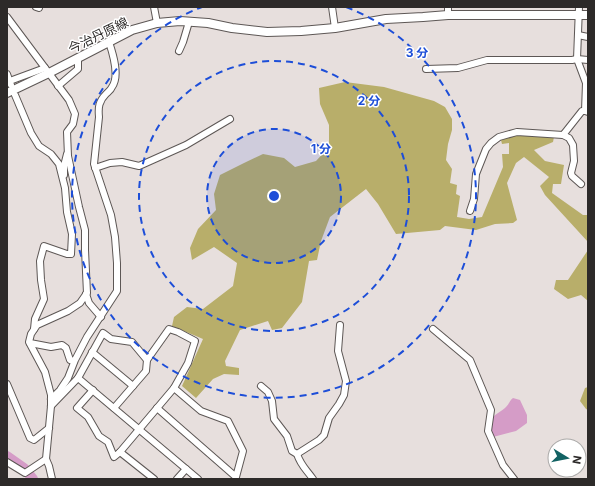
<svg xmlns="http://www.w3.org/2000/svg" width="595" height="486" font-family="Inter,'Noto Sans JP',sans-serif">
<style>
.forest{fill:#b8ae6a}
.water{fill:#d59cc7}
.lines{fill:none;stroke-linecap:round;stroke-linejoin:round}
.river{stroke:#d59cc7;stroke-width:10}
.street-casing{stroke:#5d5755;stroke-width:8}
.secondary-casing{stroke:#5d5755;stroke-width:10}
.street{stroke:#fff;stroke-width:6}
.secondary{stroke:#fff;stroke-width:8}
.ring{fill:none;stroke:#1d4ed8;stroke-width:2;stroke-dasharray:7 5}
.labels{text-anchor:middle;stroke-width:3;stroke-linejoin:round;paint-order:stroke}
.street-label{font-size:13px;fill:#2d2a29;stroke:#fff}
.centre{fill:#1d4ed8;stroke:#fff;stroke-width:2}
.ring-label{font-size:12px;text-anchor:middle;font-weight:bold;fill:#1d4ed8;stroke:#fff;stroke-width:3;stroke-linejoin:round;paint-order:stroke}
</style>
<rect width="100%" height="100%" fill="#e7dfdd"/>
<g class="forest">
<polygon points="345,82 384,87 434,101 445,107 452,119 452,130 448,144 446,160 452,169 450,183 457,185 456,194 460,196 457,217 469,219 482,217 503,167 502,154 509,154 509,143 502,144 501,140 517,135 554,137 553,142 534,150 545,161 564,165 561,184 553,184 552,193 583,215 588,215 588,242 545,195 540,186 549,177 524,157 516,163 507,183 517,220 513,223 495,224 476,230 445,226 440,230 396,234 378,204 366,189 330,217 321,241 317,260 309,261 302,302 282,328 272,330 268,321 240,330 225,361 226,366 239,368 239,375 224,374 213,379 196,398 182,386 203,339 172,326 174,317 187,307 203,309 233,286 237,263 214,247 192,260 190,248 198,229 216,210 214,194 220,175 244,163 263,154 284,158 295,167 316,161 329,147 329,125 320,104 319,88"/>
<polygon points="588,250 588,301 581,295 568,299 554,289 556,280 568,280"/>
<polygon points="588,387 588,410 586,409 580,401 585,388"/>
</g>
<path class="water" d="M513,398l7,2 7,15v8l-11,8 -23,6c-4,-7 -6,-15 1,-21 3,-3 8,-5 11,-8 4,-3 4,-7 8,-10z"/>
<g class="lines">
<polyline class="river" points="7,456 24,468 33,479"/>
<defs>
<g id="street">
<polyline points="36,7 39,8"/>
<polyline points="154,7 157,23"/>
<polyline points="332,7 335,28"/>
<polyline points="579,7 577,59 586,83 585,111"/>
<polyline points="448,15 448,7"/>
<polyline points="7,17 69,100 75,114 73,124 67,132 68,156 79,207 85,230 85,250 87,293 80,303 68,311 37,325 31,334 29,342 45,372 51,395 51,406 46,459 49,466 52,479"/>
<polyline points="578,35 588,37"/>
<polyline points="179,51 183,42 189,22"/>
<polyline points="426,69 458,68 487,60 572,60 577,59 588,60"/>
<polyline points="7,74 11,85"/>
<polyline points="7,82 45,68"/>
<polyline points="58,86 78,69 78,58"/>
<polyline points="15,95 31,133 39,146 51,154 59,164 65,188 67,212 72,234 71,254 67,254 44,246 40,261 41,280 44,299 35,319 34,329"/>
<polyline points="563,135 569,138 573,145 574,161 571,173 572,176 581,184"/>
<polyline points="95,168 110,163 122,162 139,166 186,145 230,119"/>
<polyline points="64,175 64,166 67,154"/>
<polyline points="470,211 474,199 476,174 486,149 491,143 499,137 517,132 563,135 582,111 585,111 588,112"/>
<polyline points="86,294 89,303 101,317"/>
<polyline points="433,329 470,360 491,410 488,431 503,465 514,479"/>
<polyline points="30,343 51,347 62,345 66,348 70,360 74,361"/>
<polyline points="92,352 133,386"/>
<polyline points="78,378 198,479"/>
<polyline points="7,384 30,438 34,440 49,428"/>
<path d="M261,386l7,6 4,9 2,18 13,17 5,15 5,3c4,12 9,15 16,25"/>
<polyline points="93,390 77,408 88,417 99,436 108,442 114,457 120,452"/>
<path d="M51,399l9,-9 8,-12 7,-18 12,-23 30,-46v-28l-2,-26 -4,-22 -17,-51 5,-47c-1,-10 0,-16 7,-23 2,-2 5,-4 6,-7 8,-11 1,-33 -3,-45"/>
<polyline points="51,406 78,378 103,333 111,339 132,342 147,360"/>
<polyline points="114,408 146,371 147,360 169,329 178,332 195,341 188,363 174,388 120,452 154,479"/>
<polyline points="157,408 236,477 243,451 228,421 201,411 174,388"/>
<polyline points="297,454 319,440 324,435 329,418 339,404 344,395 346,381 338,351 340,325"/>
<polyline points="7,462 25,473 46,459"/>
<polyline points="177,479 186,469"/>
</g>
<polyline id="secondary" points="7,93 49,73 132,30 157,23 180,21 208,23 232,28 267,32 301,31 335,28 386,19 423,17 448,15 588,15"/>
</defs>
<use href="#street" class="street-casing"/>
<use href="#secondary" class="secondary-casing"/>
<use href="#street" class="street"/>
<use href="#secondary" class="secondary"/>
</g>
<circle cx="274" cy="196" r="67" fill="#1d4ed8" fill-opacity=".12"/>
<g class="ring">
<circle cx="274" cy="196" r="67"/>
<circle cx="274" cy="196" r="135"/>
<path d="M346 7A202 202 0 1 1 202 7"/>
</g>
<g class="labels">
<g class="street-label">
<text transform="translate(98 35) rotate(-26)" y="5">今治丹原線</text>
</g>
</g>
<circle cx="274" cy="196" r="6" class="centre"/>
<g class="ring-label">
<text x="417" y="57">3 分</text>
<text x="369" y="105">2 分</text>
<text x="321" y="153">1 分</text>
</g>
<rect width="595" height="486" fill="none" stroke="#2d2a29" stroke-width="16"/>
<g transform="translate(567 458) rotate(100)"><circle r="19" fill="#ffffff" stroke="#abaaa9"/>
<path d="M0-3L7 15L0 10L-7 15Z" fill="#126263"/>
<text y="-6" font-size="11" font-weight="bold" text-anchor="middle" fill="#2d2a29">N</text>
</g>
</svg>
